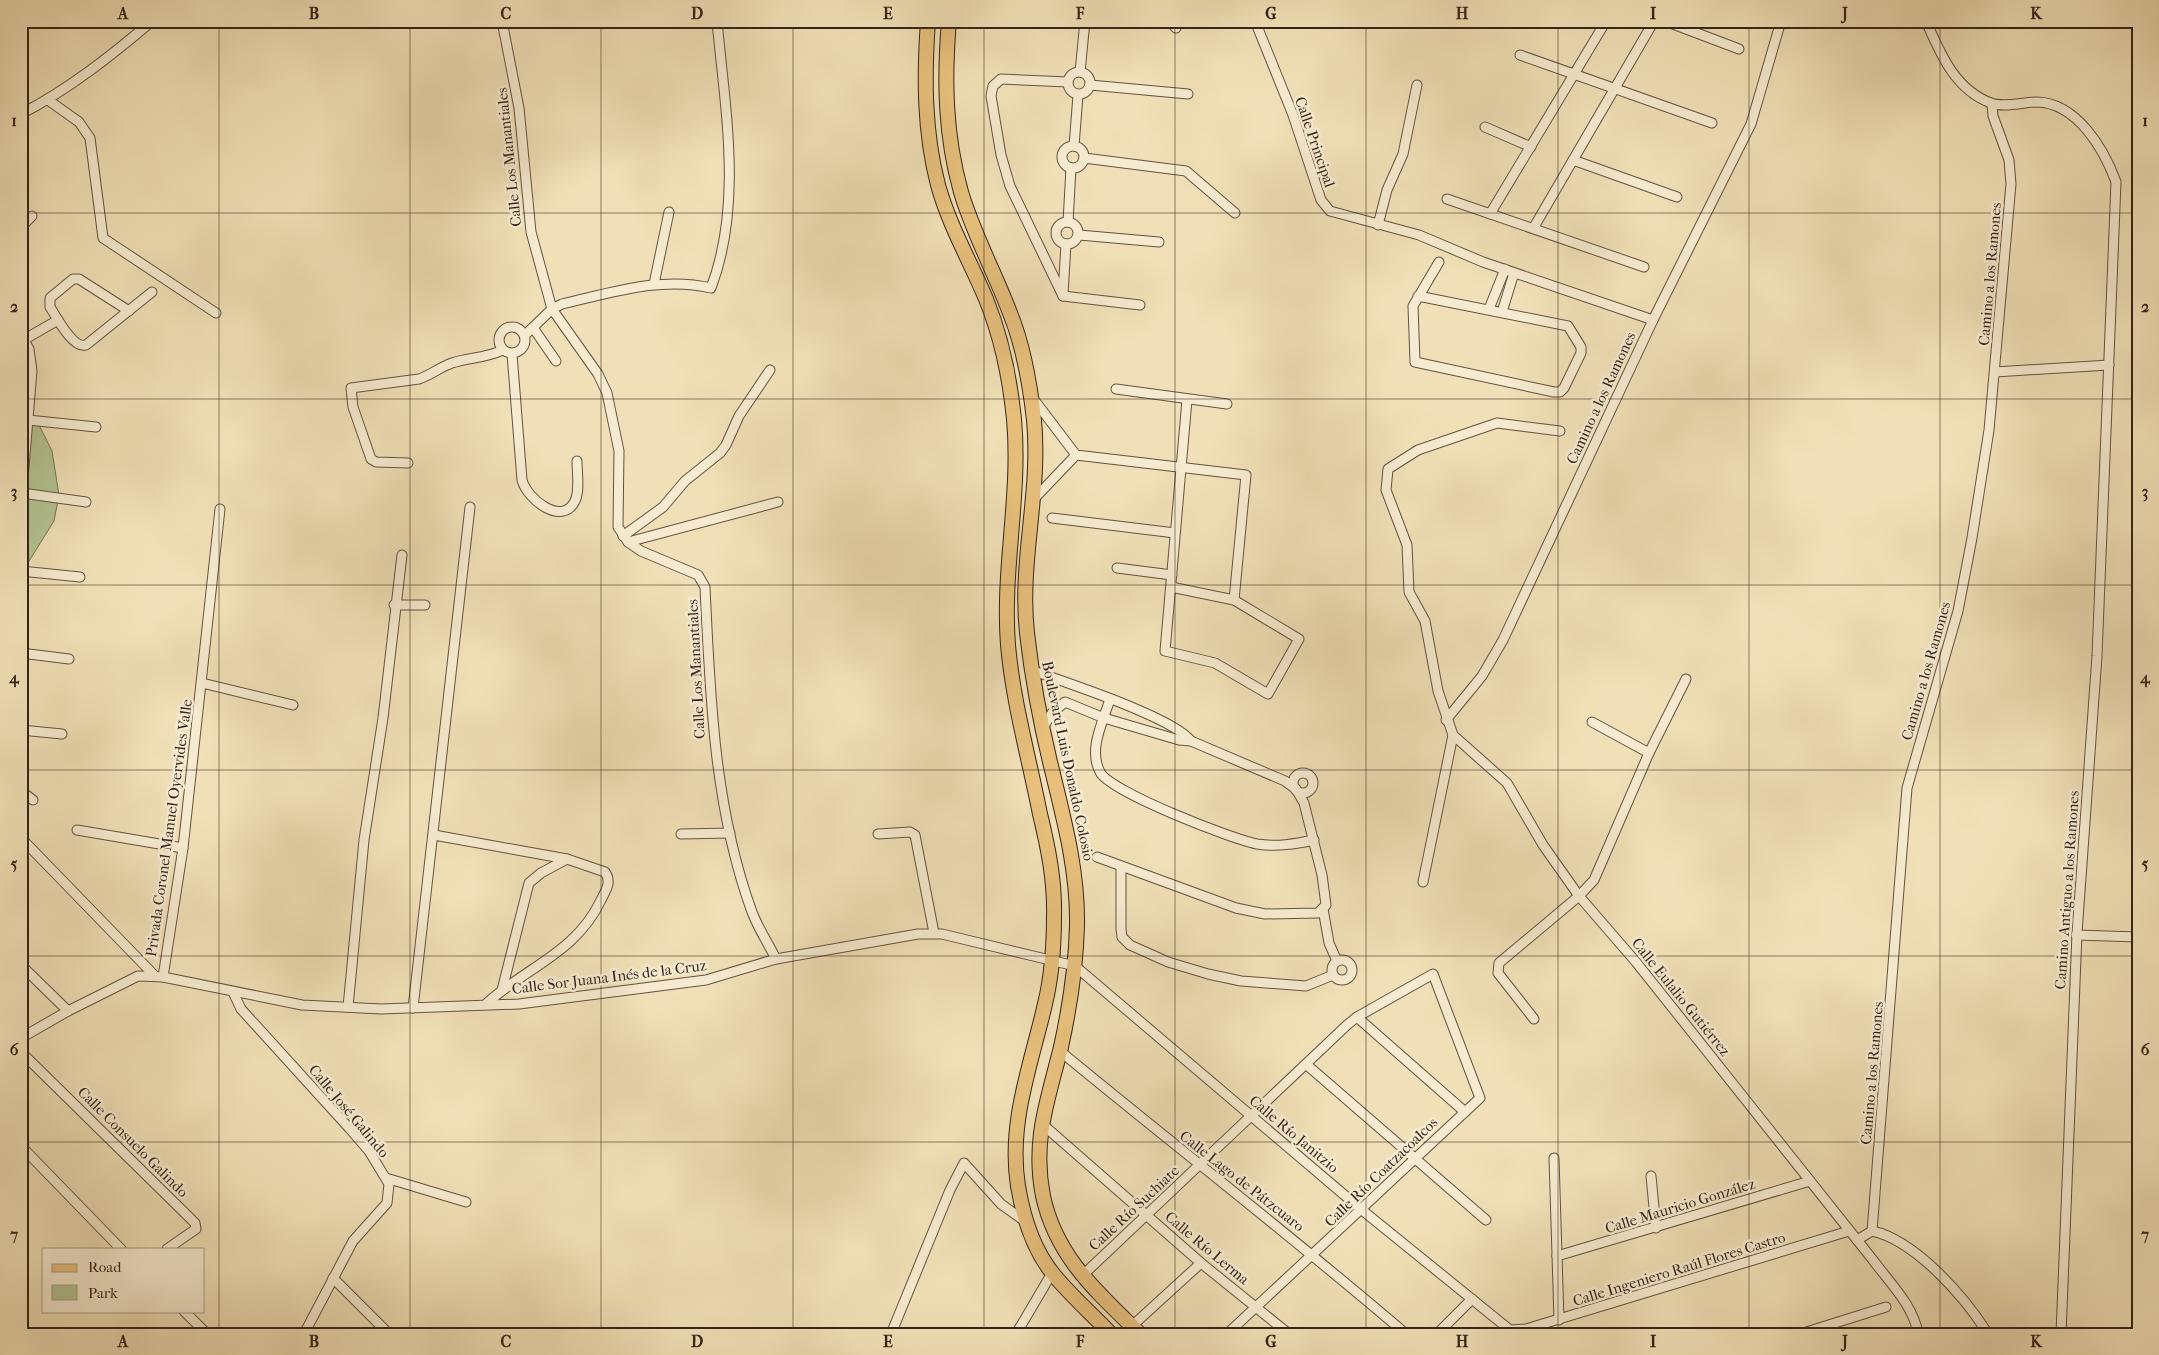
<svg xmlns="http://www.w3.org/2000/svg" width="2159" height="1355" font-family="'IM FELL French Canon',serif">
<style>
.green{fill:#b4c392;stroke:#747456}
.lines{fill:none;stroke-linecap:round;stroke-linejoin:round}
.street-casing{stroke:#625341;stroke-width:11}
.primary-casing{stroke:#33241a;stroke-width:16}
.street{stroke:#f6ebd0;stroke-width:9}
.primary{stroke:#e8c07c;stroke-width:14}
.grid{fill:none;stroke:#33241a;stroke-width:1;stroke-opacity:0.55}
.labels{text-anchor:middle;stroke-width:5;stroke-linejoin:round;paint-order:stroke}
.street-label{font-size:15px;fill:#33241a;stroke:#f6ebd0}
.neatline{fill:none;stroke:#33241a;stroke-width:2}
.grid-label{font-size:16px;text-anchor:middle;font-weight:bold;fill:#33241a}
</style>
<rect width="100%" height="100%" fill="#f1e0b7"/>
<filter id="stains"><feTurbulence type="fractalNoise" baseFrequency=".004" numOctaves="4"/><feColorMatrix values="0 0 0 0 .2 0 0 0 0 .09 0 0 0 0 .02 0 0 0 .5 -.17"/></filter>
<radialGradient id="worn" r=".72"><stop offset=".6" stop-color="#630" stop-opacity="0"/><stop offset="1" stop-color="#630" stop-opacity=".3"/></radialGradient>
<polygon class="green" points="21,403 36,419 52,451 59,495 54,521 21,574"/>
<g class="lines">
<defs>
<g id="street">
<path d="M502,21l17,87 12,124 21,77 46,65 9,19 12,58 -1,76 10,15 13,9 57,24 7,12c5,108 9,221 47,325 6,16 16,31 24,47"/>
<polyline points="1169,21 1176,28"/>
<polyline points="1255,21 1293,115 1321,200 1330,211 1419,235 1483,262 1653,320"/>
<polyline points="1665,21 1739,49"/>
<path d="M1926,21c14,32 29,69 65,82 13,5 32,-1 46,-1 40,1 67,47 79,80l-19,474 -20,277 -16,401"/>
<polyline points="1520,55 1712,123"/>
<circle cx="1079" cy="83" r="11"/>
<polyline points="1080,72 1085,21"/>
<polyline points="1090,85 1188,94"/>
<polyline points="48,100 79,122 90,138 103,238 216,313"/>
<path d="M21,114c48,-25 90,-58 131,-93"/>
<polyline points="1485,127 1531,147"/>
<circle cx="1073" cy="157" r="11"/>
<polyline points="1074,146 1078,95"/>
<polyline points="1084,158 1186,171 1235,213"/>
<polyline points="1573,160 1677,197"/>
<polyline points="1447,199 1644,267"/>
<polyline points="1490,214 1606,21"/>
<circle cx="1067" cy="233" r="11"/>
<polyline points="1068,222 1071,168"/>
<polyline points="1378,225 1387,190 1403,154 1417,85"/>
<polyline points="21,227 32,216"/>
<polyline points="1534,227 1654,21"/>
<polyline points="1079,235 1159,242"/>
<polyline points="654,284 669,212"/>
<polyline points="1063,294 1066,244"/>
<polyline points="1063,296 1010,186 1001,155 991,96 993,86 1001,79 1068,82"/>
<polyline points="1063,296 1140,305"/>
<polyline points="1418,296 1568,326 1581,347 1581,353 1564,388 1560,392 1554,392 1415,362 1413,306 1439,262"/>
<polyline points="1489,309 1505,269"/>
<path d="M129,311l-50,-32h-6l-23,19v9c7,11 23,42 36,38l66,-53"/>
<polyline points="1502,312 1514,273"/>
<circle cx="512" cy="340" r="13"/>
<polyline points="534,329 556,361"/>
<polyline points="21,335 29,349 32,371 21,502"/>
<path d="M525,335l27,-26 10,-5c49,-11 99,-28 149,-16 32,-84 14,-179 6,-267"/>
<polyline points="25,339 58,320"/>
<path d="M512,354l10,126c5,19 40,47 53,21 5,-10 2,-29 2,-40"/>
<polyline points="1995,372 2109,365"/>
<polyline points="1116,389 1227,404"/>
<polyline points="1032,397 1076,455 1246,475 1234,600"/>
<polyline points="28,420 96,427"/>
<path d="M1560,431l-63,-8 -79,27 -30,19 -2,21 21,55 2,47 16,29 13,70 15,44 54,48 36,62 36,51 57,66 237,298c16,22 41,46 45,74"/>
<path d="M408,463l-32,-1 -5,-3 -18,-52 -2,-19 68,-9c12,-4 21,-12 33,-16 18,-6 31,-4 51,-13"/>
<polyline points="22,493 86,502"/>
<polyline points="1033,500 1076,455"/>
<polyline points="1052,518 1175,533"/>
<polyline points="623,536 663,507 685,481 720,453 726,445 739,416 770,370"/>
<polyline points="628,542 778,502"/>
<polyline points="1117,568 1172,575"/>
<polyline points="21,571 80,577"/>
<polyline points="1171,587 1234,600 1299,639 1268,694 1215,663 1165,651 1187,400"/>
<polyline points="394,605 425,605"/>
<polyline points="21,653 69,659"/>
<path d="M1031,670c33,12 142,47 160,71"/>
<polyline points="202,683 293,705"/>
<path d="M1110,699c-7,23 -22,50 -10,73 10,20 132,67 157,72 20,3 38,0 57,-4"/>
<polyline points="1446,720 1482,676 1503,640 1653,320 1751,124 1781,21"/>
<polyline points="1592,722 1649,753"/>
<polyline points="1043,728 1052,713 1065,702 1104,718 1179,740 1191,741 1285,781 1296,789 1304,803 1322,875 1326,905 1318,913 1265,914 1236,908 1097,857"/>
<polyline points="21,730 62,734"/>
<circle cx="1303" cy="783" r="10"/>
<polyline points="21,791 33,800"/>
<polyline points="77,830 183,848"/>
<polyline points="681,834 730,833"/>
<polyline points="878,834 910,832 915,835 934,933"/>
<path d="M434,835l133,24 38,13c7,10 1,18 -4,28 -25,53 -75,67 -115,104"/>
<polyline points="21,838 155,976"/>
<polyline points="1121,867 1121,929 1122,937 1130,945 1168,962 1208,974 1241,981 1306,986 1333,975"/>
<polyline points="1423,882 1453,735"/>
<polyline points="1323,909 1329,943 1337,961"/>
<polyline points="2076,935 2138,937"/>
<circle cx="1342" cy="970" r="10"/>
<polyline points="21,965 68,1011"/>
<polyline points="163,977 183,848 220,509"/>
<polyline points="502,990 529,883 541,873 567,859"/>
<polyline points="233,992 241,1009 350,1129 369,1151 389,1184 387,1203 353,1241 304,1334"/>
<polyline points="348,1007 364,840 383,718 402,555"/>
<polyline points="413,1008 470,507"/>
<polyline points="1357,1017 1465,1112"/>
<polyline points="1534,1019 1498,973 1499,963 1579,896 1594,880 1649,753 1686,679"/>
<polyline points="21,1038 68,1011 138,976 163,977 302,1005 381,1009 519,1004 706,980 776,959 918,934 942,934 1075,966 1362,1210 1510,1330 1526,1329 1849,1231"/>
<path d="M1060,1051c115,95 233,186 346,283"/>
<polyline points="21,1052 195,1223 196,1229 167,1249"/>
<polyline points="1307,1065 1486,1220"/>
<polyline points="1041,1123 1201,1263 1289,1334"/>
<polyline points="21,1146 121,1249"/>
<polyline points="1554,1158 1559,1320"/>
<polyline points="1651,1176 1656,1228"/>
<polyline points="386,1178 466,1202"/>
<path d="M1872,1231c43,9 93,66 116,103"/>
<polyline points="1857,1240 1872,1231 1907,788 1958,611 1972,538 1989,430 2011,184 2009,160 1993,116 1992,104"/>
<polyline points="1557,1256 1810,1181"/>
<polyline points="1083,1275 1347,1025 1357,1017 1433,974 1480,1098 1227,1334"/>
<polyline points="333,1278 389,1334"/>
<polyline points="184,1311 207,1334"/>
<polyline points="1132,1326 1201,1263"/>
<polyline points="891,1334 950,1190 964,1163 1001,1204 1026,1222"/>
<polyline points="1016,1334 1052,1273"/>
<polyline points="1437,1334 1472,1299"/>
<polyline points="1800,1334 1886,1307"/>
</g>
<g id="primary">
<path d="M928,21c-4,56 -4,110 10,164 11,40 32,76 48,114 15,37 24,80 28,120 7,75 -12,151 -6,226 5,57 21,113 32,169 8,33 15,67 14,102 0,30 -2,59 -9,88 -14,61 -37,119 -27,182 5,30 16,65 36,89 17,21 38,39 57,59"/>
<path d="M949,21c-5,59 -4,114 12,171 12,41 34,81 49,121 14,34 20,71 24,107 7,72 -15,142 -7,213 5,44 13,87 23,129 13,54 28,107 27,163 -1,42 -7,81 -16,122 -13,53 -29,93 -18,149 13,61 54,96 97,138"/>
</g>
</defs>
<use href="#street" class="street-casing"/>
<use href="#primary" class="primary-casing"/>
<use href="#street" class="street"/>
<use href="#primary" class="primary"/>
</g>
<path class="grid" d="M219,21v1313M410,21v1313M601,21v1313M793,21v1313M984,21v1313M1175,21v1313M1366,21v1313M1558,21v1313M1749,21v1313M1940,21v1313M21,213h2117M21,399h2117M21,585h2117M21,770h2117M21,956h2117M21,1142h2117"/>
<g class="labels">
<g class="street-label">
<text transform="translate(1315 142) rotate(71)" y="5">Calle Principal</text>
<text transform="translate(509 157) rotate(-96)" y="5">Calle Los Manantiales</text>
<text transform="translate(1990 274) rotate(-85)" y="5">Camino a los Ramones</text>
<text transform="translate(1601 398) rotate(-65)" y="5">Camino a los Ramones</text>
<text transform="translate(696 669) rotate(-93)" y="5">Calle Los Manantiales</text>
<text transform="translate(1926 671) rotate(-74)" y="5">Camino a los Ramones</text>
<text transform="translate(1068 761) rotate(78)" y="5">Boulevard Luis Donaldo Colosio</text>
<text transform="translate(169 828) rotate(-82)" y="5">Privada Coronel Manuel Oyervides Valle</text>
<text transform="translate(2067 890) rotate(-86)" y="5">Camino Antiguo a los Ramones</text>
<text transform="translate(609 977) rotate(-7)" y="5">Calle Sor Juana Inés de la Cruz</text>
<text transform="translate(1681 997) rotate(51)" y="5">Calle Eulalio Gutiérrez</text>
<text transform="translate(1872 1073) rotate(-85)" y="5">Camino a los Ramones</text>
<text transform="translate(349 1111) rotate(50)" y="5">Calle José Galindo</text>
<text transform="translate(1294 1134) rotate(40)" y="5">Calle Río Janitzio</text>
<text transform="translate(133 1142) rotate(45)" y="5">Calle Consuelo Galindo</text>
<text transform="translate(1381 1172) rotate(-44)" y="5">Calle Río Coatzacoalcos</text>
<text transform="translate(1242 1181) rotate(38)" y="5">Calle Lago de Pátzcuaro</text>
<text transform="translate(1680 1206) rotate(-17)" y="5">Calle Mauricio González</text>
<text transform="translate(1134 1208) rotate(-43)" y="5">Calle Río Suchiate</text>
<text transform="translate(1207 1248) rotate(40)" y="5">Calle Río Lerma</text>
<text transform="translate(1679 1269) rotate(-17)" y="5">Calle Ingeniero Raúl Flores Castro</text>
</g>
</g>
<rect width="2159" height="1355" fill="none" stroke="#f1e0b7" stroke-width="55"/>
<rect x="42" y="1248" width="162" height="65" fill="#f6ebd0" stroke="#a89b87"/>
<rect x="52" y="1264" width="25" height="8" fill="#e8c07c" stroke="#a89b87"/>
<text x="88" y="1272" font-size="15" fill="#33241a">Road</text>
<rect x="52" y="1285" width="25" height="15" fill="#b4c392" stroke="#a89b87"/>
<text x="88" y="1298" font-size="15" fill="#33241a">Park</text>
<rect x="28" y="28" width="2104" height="1300" class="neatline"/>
<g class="grid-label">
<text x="123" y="19">A</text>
<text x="314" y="19">B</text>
<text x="506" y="19">C</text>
<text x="697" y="19">D</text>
<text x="888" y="19">E</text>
<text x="1080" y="19">F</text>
<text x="1271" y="19">G</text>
<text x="1462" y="19">H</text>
<text x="1653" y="19">I</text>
<text x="1845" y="19">J</text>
<text x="2036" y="19">K</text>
<text x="14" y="126">1</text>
<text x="2145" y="126">1</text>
<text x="14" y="312">2</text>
<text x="2145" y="312">2</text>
<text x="14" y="497">3</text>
<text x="2145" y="497">3</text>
<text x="14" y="683">4</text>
<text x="2145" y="683">4</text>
<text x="14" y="869">5</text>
<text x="2145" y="869">5</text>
<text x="14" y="1055">6</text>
<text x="2145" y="1055">6</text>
<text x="14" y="1240">7</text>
<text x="2145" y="1240">7</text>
<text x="123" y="1347">A</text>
<text x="314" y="1347">B</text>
<text x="506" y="1347">C</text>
<text x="697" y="1347">D</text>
<text x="888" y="1347">E</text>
<text x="1080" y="1347">F</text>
<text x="1271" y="1347">G</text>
<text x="1462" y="1347">H</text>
<text x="1653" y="1347">I</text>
<text x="1845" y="1347">J</text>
<text x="2036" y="1347">K</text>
</g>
<rect width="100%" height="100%" filter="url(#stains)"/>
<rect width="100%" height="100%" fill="url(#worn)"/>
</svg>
